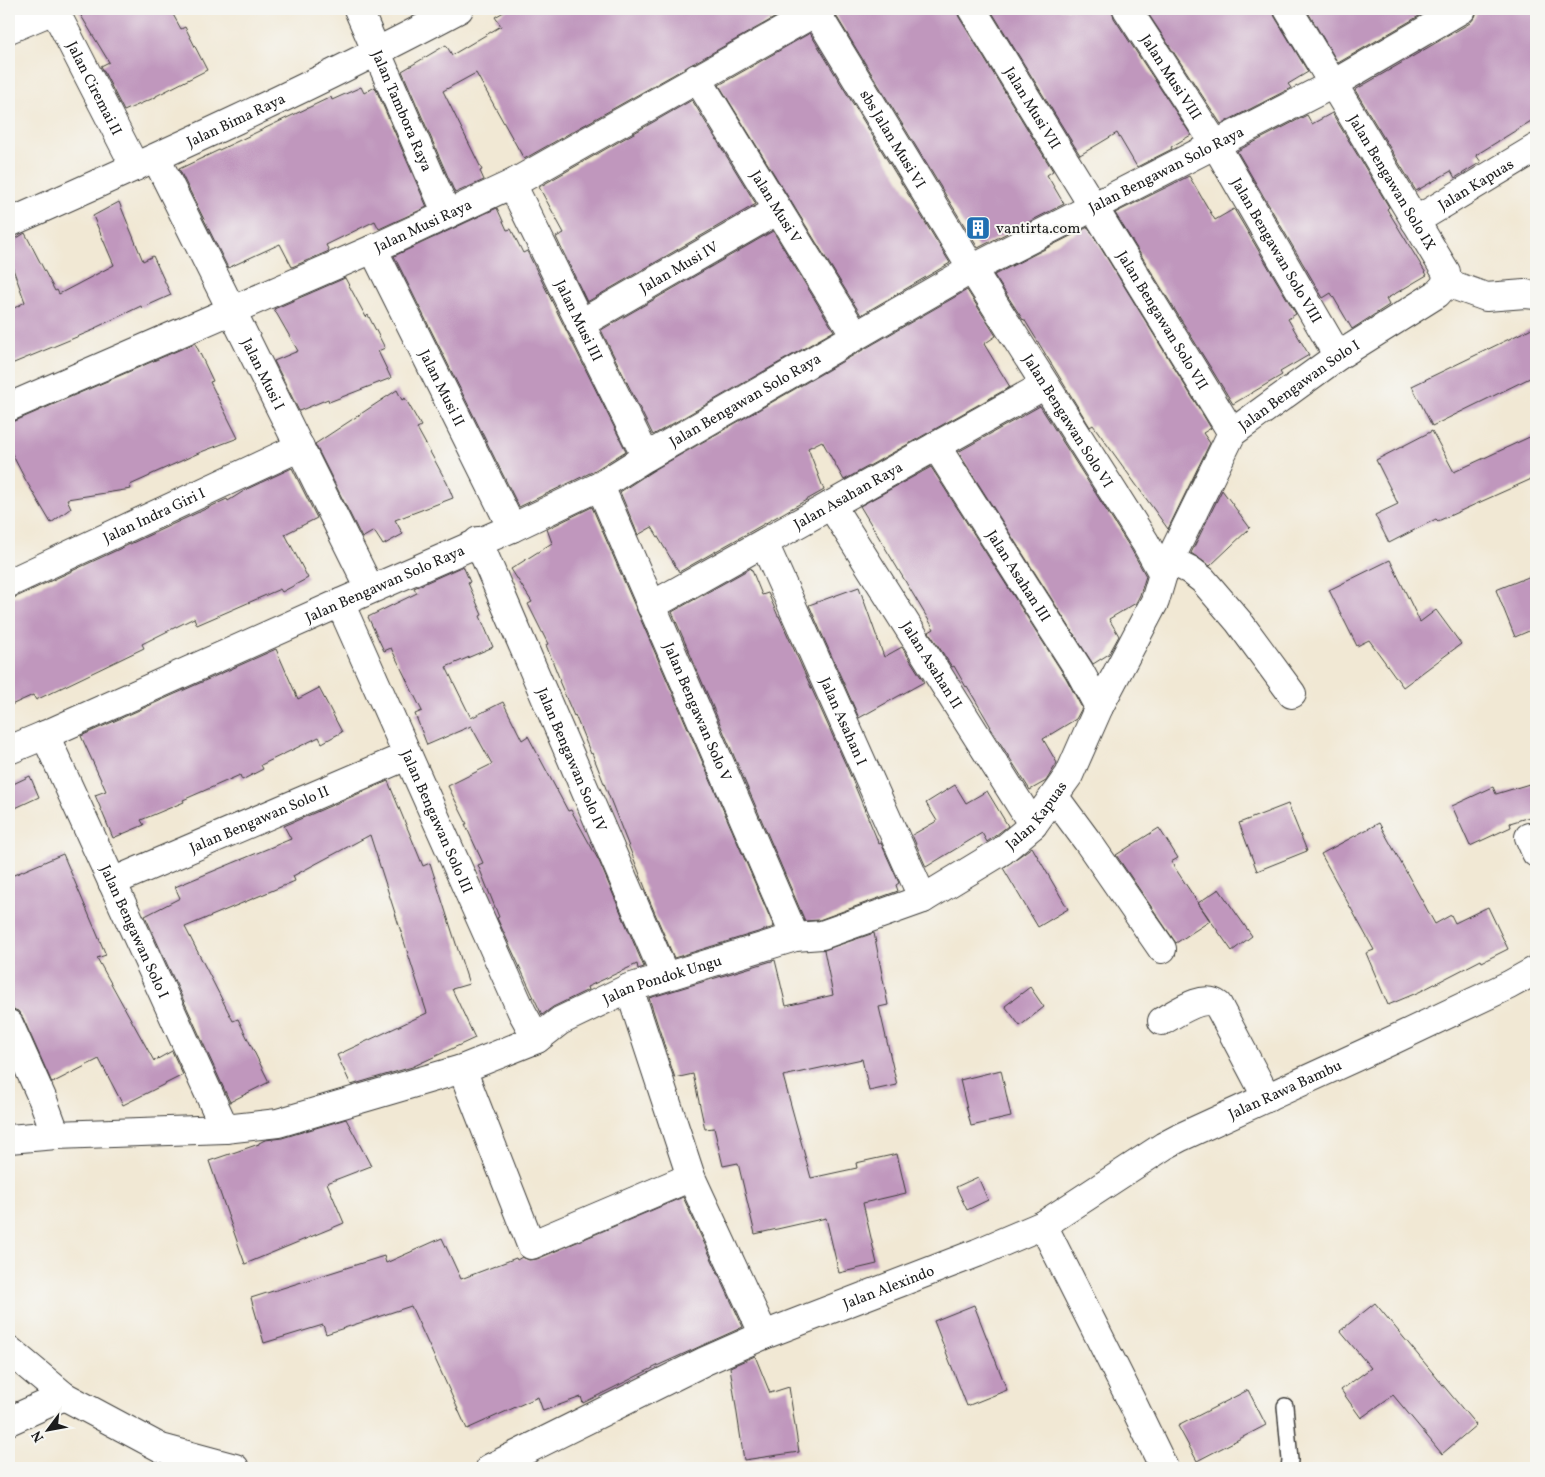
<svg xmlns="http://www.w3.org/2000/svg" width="1545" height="1477" font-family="Vollkorn,serif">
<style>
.building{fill:#c097bd}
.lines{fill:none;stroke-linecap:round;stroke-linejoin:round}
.lane-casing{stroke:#3c3b38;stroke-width:18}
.street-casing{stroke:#3c3b38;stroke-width:30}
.lane{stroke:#fff;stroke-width:15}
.street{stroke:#fff;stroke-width:28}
.labels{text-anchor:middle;stroke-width:4;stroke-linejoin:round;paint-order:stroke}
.street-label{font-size:15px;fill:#1c1c1c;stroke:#f6f6f2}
.poi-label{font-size:15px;fill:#1c1c1c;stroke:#f6f6f2;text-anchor:start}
</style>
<rect width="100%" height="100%" fill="#f6f6f2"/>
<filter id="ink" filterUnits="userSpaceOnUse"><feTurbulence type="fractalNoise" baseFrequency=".02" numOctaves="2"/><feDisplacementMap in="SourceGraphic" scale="10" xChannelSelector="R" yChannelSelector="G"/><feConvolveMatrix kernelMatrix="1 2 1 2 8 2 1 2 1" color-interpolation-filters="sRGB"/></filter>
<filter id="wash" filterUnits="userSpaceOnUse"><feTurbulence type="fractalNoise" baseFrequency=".0096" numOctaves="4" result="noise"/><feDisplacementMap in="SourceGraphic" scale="20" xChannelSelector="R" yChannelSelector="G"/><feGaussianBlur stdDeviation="1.12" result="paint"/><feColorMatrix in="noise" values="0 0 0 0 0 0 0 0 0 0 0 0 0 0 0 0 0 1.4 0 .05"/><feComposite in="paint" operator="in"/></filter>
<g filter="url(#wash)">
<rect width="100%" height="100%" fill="#f1e8d4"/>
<g id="blocks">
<g class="building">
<polygon points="77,9 170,9 181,29 185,27 207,70 156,96 156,97 124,111 101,66 109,62"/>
<polygon points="509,9 790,9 524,159 476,73 443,91 482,170 480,171 484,180 455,193 402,71 446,45 452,55 501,26 495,17"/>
<polygon points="837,9 956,9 959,17 1053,171 1047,175 1064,204 978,248 835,14"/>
<polygon points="990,9 1112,9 1114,18 1191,135 1171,147 1172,149 1137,167 1117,133 1080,155"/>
<polygon points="1145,9 1272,9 1275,17 1308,72 1288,84 1291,88 1221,124"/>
<polygon points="1306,9 1431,9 1338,63"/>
<polygon points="1478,9 1536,9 1536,118 1476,155 1481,162 1455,178 1451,171 1416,191 1355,90 1470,23 1475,17"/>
<polygon points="810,33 950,263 861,315 719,85"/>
<polygon points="361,87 364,93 375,87 427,207 379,229 375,221 326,245 329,251 292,267 280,244 228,268 179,169 331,97 332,100"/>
<polygon points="692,100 756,204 587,302 556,237 564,233 539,187"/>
<polygon points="1332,113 1389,207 1387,209 1427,275 1386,299 1389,305 1352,329 1331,293 1323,298 1237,151 1307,115 1312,124"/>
<polygon points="1189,176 1215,220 1234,209 1296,314 1288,319 1309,355 1280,372 1282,375 1233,404 1115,213"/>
<polygon points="119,202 143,261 153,256 171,295 142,308 141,306 95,328 96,329 9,365 9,311 25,302 9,258 9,243 25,233 55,291 57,290 59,294 114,265 93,216"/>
<polygon points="497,208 507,230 511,229 523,253 527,251 626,451 592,472 519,507 394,256"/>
<polygon points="1088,227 1211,428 1203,433 1210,443 1168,529 1093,425 1090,427 1024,319 1023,320 994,275"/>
<polygon points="773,231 834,331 653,435 601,330"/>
<polygon points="345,278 366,317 368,315 385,348 378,351 391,378 329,402 328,399 299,411 274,361 298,351 274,309"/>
<polygon points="967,290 996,336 984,344 1010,387 844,480 822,441 808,448 824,490 679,572 652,527 638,535 620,492 654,470"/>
<polygon points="1536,326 1536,375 1432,426 1412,386"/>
<polygon points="195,343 213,381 210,382 238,438 201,452 150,475 150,476 130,485 131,489 67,499 71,508 51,523 25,479 9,448 9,422 15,421"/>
<polygon points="397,390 402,400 405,398 421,426 417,428 447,483 453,498 395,520 403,534 383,545 374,531 362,538 315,444"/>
<polygon points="1040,406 1131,549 1146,576 1140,595 1136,603 1109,619 1119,636 1109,654 1093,664 958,452"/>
<polygon points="1432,431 1454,472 1536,434 1536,477 1438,521 1436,519 1389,543 1375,515 1398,504 1376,460"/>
<polygon points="931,467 1066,678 1082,708 1076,719 1043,739 1057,763 1046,781 1030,790 990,727 991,727 967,686 966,687 954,666 952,667 929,632 934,629 860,506"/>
<polygon points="292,468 317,518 285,534 308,578 282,592 280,589 197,625 194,618 142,644 144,648 36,700 33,695 9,706 9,598 16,597 227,499 228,501 247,489"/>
<polygon points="1222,490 1250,528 1210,566 1191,553"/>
<polygon points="592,507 774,927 674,958 645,890 646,890 592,753 591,754 575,715 574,716 559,681 560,680 546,645 548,644 528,604 532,602 511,569 552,543 547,529"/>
<polygon points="1390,560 1420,622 1436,610 1461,644 1403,687 1369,640 1357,646 1329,590"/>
<polygon points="463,566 470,582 468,583 482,615 480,616 493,647 446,667 471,718 503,702 522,740 528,736 568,811 571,810 599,861 644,967 638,969 637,964 587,987 588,990 553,1007 542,1015 497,918 499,917 478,865 483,863 465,824 467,824 448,786 492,764 471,726 427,745 415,714 422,711 391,648 384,651 368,617 417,593 414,588"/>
<polygon points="751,568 762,595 768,593 778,616 779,616 849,772 879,844 881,843 899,883 896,885 898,891 819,920 805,921 672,612"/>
<polygon points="1536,574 1536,628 1515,637 1496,590"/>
<polygon points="859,587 884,657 902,647 924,682 859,718 809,605"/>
<polygon points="276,649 298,699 319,688 342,732 322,743 319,737 261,765 263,769 242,780 240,775 183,800 184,802 141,820 144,825 113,838 95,795 106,791 81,736"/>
<polygon points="30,776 39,797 9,811 9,786"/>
<polygon points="388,781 423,866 430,863 469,984 452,989 475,1038 412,1067 351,1085 337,1055 427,1013 370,835 293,876 295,881 185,927 233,1021 238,1019 269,1082 230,1102 145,916 180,898 175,887 291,839 284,826"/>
<polygon points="1536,782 1536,815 1510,823 1511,827 1470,846 1452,806 1493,787 1496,794"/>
<polygon points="955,785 966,803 987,791 1008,826 987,842 982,833 926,867 912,835 937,821 926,803"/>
<polygon points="1288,804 1307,851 1257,871 1239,823"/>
<polygon points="1379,823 1435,924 1451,915 1455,923 1488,907 1508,949 1482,962 1481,960 1419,992 1388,1005 1366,953 1374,950 1321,854"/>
<polygon points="1159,828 1178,858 1171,862 1210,921 1176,943 1116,855"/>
<polygon points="1032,847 1068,909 1038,927 1003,868"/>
<polygon points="63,854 106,955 97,958 128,1014 154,1061 172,1051 183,1075 123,1105 99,1059 52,1083 23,1018 18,1011 10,1008 9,1005 9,877"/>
<polygon points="1219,889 1252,936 1232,951 1198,903"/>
<polygon points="874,933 888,1005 879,1007 897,1085 869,1091 862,1059 783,1076 811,1178 857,1168 856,1163 897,1154 906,1193 863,1203 877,1264 839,1273 826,1218 755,1234 738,1163 723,1166 714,1128 705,1129 693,1074 675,1078 649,998 775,960 786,1006 833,995 824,950"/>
<polygon points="1030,987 1044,1007 1020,1026 1005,1006"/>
<polygon points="1001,1070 1011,1117 971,1126 960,1080"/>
<polygon points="346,1119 371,1166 327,1183 344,1223 245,1264 209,1161 259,1144 259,1143 265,1140 282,1138"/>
<polygon points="978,1177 988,1200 967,1210 956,1187"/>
<polygon points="683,1197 743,1327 659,1365 583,1403 581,1397 543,1411 538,1397 467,1429 411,1306 326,1334 323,1325 264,1343 251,1298 384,1256 386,1263 442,1238 461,1279 516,1258 517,1260 522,1257 529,1260 537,1259"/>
<polygon points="1375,1303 1476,1425 1442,1454 1393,1395 1361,1418 1341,1390 1371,1368 1340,1331"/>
<polygon points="974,1305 1007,1390 967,1406 934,1321"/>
<polygon points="755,1356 770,1393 789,1387 799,1452 744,1460 730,1367"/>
<polygon points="1248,1390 1266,1425 1197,1461 1178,1426"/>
</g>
</g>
</g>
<g filter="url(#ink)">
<use href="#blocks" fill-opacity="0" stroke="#3c3b38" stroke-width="1"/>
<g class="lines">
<defs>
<polyline id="lane" points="1285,1406 1290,1460 1289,1468"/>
<g id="street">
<path id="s1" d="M54,9l81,158"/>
<path id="s2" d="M358,9l89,205"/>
<path id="s3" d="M814,9l158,260 173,273 18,32"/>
<path id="s4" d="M972,9l260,424"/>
<path id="s5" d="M1127,9l88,135 123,212"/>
<path id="s6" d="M1288,9l158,263 1,11"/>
<polyline points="9,29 56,9"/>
<path id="s7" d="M697,78l158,257"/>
<path id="s8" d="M156,158l214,431"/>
<path id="s9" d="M512,184l134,273"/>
<path id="s10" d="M1415,221l121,-73"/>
<path id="s11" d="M9,223c152,-67 303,-136 450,-214"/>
<path id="s12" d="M373,249l139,279"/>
<polyline points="1447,283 1486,297 1525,294 1536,295"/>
<path id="s13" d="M580,324l198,-114"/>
<path id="s14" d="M9,407l364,-158 139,-65 309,-175"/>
<path id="s15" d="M936,446l143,224 20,37"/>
<path id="s16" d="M600,486l195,451"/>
<path id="s17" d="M831,505l202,320"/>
<path id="s18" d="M478,541l187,435"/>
<path id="s19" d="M764,543l159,356"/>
<polyline points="1170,560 1190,570 1203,580 1239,622 1292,694"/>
<path id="s20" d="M9,583l291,-136"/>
<path id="s21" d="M340,603l182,409 15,27"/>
<path id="s22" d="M651,606l394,-221"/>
<path id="s23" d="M45,735l180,394"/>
<path id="s24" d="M9,750l36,-15 295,-132 172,-75 88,-42 46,-29 326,-188 361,-185 129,-75"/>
<polyline points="1054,796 1088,842 1162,949"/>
<polyline points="1529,837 1536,853"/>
<path id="s25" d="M112,882l295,-126"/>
<polyline points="629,988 691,1177 764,1335"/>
<path d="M1162,1021c15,-8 41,-28 56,-16l49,93"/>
<polyline points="9,1024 43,1100 56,1135"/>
<polyline points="462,1069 531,1245 691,1177"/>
<path id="s26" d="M9,1139l47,-4 169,-6 53,-6 184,-54 75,-30 23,-18 69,-33 166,-51 27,-2 101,-36 79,-48 31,-26 36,-50 30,-68 56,-106 8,-27 69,-141 106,-77 99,-62 10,-11"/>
<path id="s27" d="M1043,1225l121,-79 17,-9 212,-97 116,-55 27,-15"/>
<polyline points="9,1350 64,1396 161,1448 235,1468"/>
<polyline points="9,1421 64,1396"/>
<path id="s28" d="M490,1468l215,-107 59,-26 213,-82 66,-28 91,181 30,62"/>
</g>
</defs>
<use href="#lane" class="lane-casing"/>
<use href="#street" class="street-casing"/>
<use href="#lane" class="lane"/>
<use href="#street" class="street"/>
</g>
</g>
<defs>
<symbol id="building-square" viewBox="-11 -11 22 22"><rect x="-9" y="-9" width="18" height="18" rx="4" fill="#1f6fb2" stroke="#f6f6f2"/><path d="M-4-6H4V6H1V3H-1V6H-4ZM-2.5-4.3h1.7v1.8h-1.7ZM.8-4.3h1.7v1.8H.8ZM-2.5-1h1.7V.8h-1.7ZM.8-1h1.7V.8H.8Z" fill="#fff"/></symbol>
</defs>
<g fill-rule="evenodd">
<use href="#building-square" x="964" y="214" width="28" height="28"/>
</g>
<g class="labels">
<g class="street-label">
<text dy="5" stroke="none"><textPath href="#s5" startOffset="81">Jalan Musi VIII</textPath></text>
<text dy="5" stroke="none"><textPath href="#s1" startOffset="89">Jalan Ciremai II</textPath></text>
<text dy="5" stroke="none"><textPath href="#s4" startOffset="116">Jalan Musi VII</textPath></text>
<text dy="5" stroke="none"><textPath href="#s2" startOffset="111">Jalan Tambora Raya</textPath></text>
<text dy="5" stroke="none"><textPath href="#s11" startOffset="249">Jalan Bima Raya</textPath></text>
<text dy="5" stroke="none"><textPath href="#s3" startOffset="152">sbs Jalan Musi VI</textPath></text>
<text dy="5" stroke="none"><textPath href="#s24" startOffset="1296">Jalan Bengawan Solo Raya</textPath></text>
<text dy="5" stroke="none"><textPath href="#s6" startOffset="202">Jalan Bengawan Solo IX</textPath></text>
<text dy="5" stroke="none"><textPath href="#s10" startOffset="71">Jalan Kapuas</textPath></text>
<text dy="5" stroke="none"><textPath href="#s7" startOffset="151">Jalan Musi V</textPath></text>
<text dy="5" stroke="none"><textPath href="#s14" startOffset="452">Jalan Musi Raya</textPath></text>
<text dy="5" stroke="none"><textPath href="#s5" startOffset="284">Jalan Bengawan Solo VIII</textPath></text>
<text dy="5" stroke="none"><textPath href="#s13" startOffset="114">Jalan Musi IV</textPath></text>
<text dy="5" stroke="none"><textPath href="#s4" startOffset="365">Jalan Bengawan Solo VII</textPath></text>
<text dy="5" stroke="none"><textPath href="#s9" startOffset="152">Jalan Musi III</textPath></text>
<text dy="5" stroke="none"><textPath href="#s8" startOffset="241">Jalan Musi I</textPath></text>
<text dy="5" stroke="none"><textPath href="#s26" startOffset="1612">Jalan Bengawan Solo I</textPath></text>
<text dy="5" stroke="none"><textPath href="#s12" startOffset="155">Jalan Musi II</textPath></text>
<text dy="5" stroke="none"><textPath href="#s24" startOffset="816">Jalan Bengawan Solo Raya</textPath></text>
<text dy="5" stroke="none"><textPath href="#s3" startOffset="484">Jalan Bengawan Solo VI</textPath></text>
<text dy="5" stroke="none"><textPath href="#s22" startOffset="226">Jalan Asahan Raya</textPath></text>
<text dy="5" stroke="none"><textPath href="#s20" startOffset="160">Jalan Indra Giri I</textPath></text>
<text dy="5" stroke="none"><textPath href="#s15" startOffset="154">Jalan Asahan III</textPath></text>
<text dy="5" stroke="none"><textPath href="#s24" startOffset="411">Jalan Bengawan Solo Raya</textPath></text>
<text dy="5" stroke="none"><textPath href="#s17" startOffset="189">Jalan Asahan II</textPath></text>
<text dy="5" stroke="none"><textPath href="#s16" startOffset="246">Jalan Bengawan Solo V</textPath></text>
<text dy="5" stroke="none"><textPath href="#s19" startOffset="195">Jalan Asahan I</textPath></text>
<text dy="5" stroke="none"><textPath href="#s18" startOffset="238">Jalan Bengawan Solo IV</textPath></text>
<text dy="5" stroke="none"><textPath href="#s26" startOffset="1098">Jalan Kapuas</textPath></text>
<text dy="5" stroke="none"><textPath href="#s25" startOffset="160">Jalan Bengawan Solo II</textPath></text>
<text dy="5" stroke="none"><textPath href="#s21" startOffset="239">Jalan Bengawan Solo III</textPath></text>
<text dy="5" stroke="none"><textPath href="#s23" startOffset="216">Jalan Bengawan Solo I</textPath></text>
<text dy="5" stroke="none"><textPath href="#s26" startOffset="682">Jalan Pondok Ungu</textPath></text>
<text dy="5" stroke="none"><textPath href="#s27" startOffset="278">Jalan Rawa Bambu</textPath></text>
<text dy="5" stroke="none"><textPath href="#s28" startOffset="438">Jalan Alexindo</textPath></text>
</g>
<g class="poi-label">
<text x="996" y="233">vantirta.com</text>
</g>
</g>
<rect width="1545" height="1477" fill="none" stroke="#f6f6f2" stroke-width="30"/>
<g transform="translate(48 1430) rotate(238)" stroke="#f6f6f2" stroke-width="4" paint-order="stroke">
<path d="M0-4L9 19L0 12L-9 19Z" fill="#1c1c1c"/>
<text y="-8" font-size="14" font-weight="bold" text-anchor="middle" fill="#1c1c1c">N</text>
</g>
</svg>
